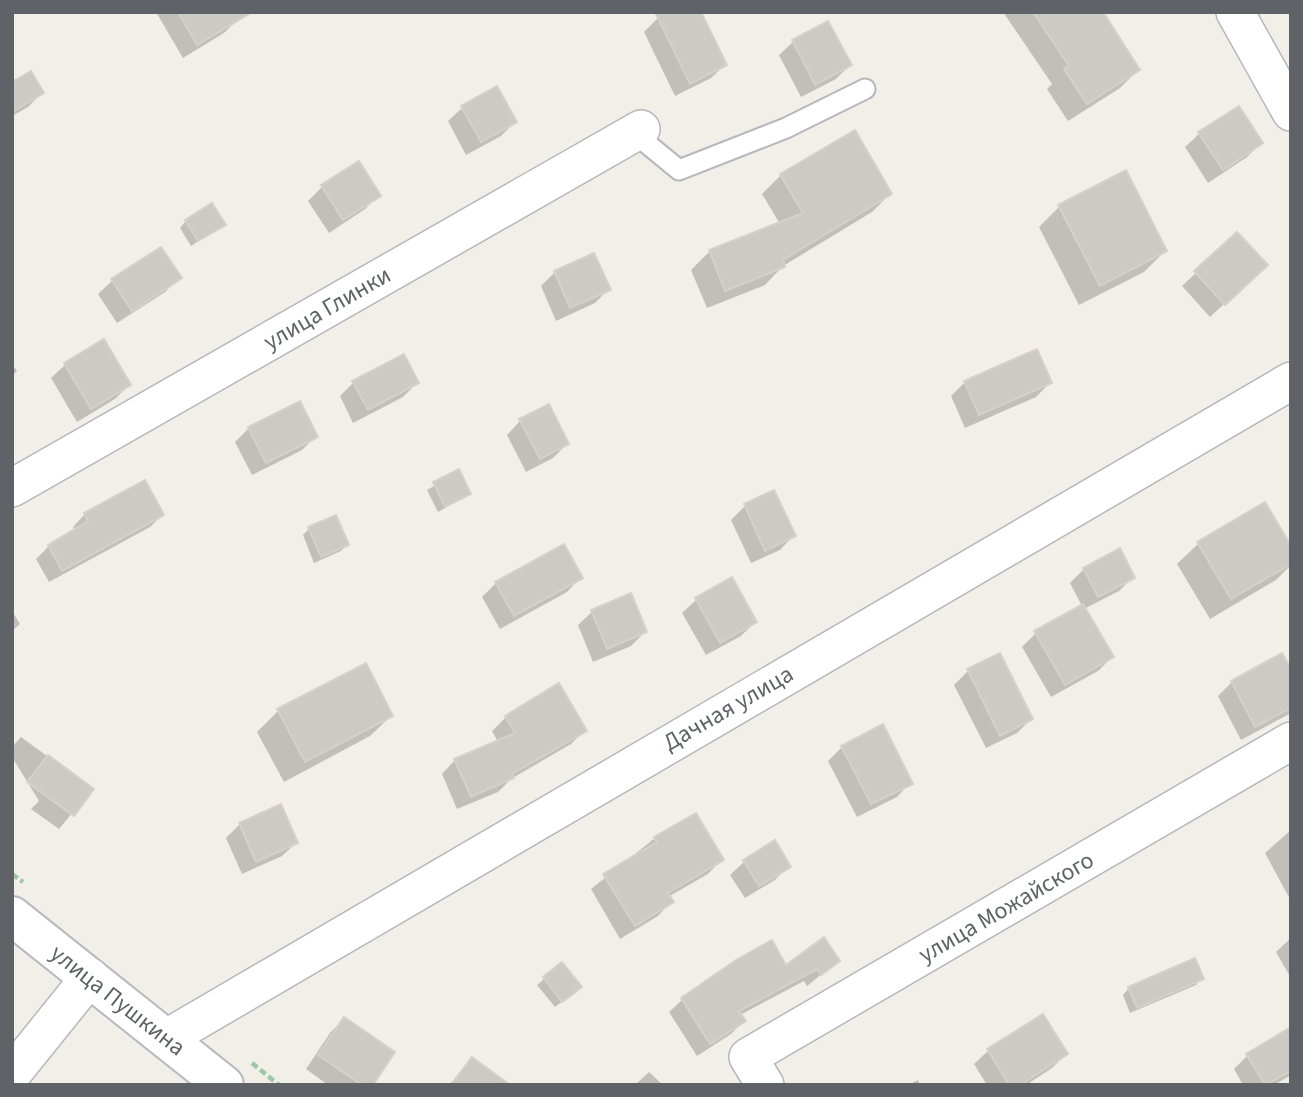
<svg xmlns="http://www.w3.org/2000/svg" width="1303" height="1097" font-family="'Source Sans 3',sans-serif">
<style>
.shadow{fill:#0003}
.building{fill:#cccac5;stroke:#d6d1c6;stroke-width:2}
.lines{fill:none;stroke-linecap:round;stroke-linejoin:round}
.service-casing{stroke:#b5b8bc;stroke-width:23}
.minor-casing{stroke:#b5b8bc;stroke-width:40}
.secondary-casing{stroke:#b6babf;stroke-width:42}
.path{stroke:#9cc7a9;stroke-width:4.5;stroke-dasharray:7 3.5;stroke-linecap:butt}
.service{stroke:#fff;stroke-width:19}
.minor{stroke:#fff;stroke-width:37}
.secondary{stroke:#fff;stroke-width:38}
.labels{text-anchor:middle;stroke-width:7;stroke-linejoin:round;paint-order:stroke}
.street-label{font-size:24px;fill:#5f6368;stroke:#fff}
</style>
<rect width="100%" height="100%" fill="#f1efe8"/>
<g class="shadow">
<polygon points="156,12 234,12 238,19 224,33 183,58"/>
<polygon points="671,12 725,65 711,78 675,96 644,32 658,18"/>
<polygon points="1003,12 1100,12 1138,70 1120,88 1068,121 1047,89 1052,84"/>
<polygon points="828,23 850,65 836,79 801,97 779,55 793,42"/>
<polygon points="12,84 42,93 28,107 12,116"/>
<polygon points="497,88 515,122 501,136 466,155 448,121 462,108"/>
<polygon points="1199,134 1261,143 1247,157 1208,183 1185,147"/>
<polygon points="359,163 379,195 365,209 329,233 308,201 322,187"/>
<polygon points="781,175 890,194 872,212 783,266 765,285 707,308 691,270 710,251 780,224 762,194"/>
<polygon points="1059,207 1165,251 1144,272 1079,305 1039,227"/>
<polygon points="186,221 223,225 191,246 180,228"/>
<polygon points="1237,234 1251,279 1210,317 1182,286"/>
<polygon points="593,255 609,289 595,303 556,321 541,286 555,272"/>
<polygon points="179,278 165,292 117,323 98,294 112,281"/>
<polygon points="12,364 17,371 12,376"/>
<polygon points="65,365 129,385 115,399 77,422 51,378"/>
<polygon points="354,382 417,383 403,397 353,423 340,396"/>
<polygon points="965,382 1050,383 1036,397 965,428 951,396"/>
<polygon points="520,421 567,444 553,458 526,472 507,435"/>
<polygon points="249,428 316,436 302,450 252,475 235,442"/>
<polygon points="458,472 469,494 438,512 427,490"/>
<polygon points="745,506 793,536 780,550 751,563 731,520"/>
<polygon points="85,514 162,515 150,527 49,582 36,559 49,546 75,531 73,527"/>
<polygon points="309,529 347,544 341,551 314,563 303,535"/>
<polygon points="1198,544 1291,549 1291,565 1276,580 1210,619 1177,564"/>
<polygon points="1084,569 1133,577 1119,591 1084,609 1112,657 1098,671 1051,697 1022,647 1036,633 1082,606 1070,583"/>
<polygon points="580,578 567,592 500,629 482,597 496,583"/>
<polygon points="696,600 755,622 741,636 706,655 682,613"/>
<polygon points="12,611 20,624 12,631"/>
<polygon points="592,612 645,632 631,646 593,662 578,625"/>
<polygon points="1281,655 1291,673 1291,713 1241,740 1218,696 1232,682"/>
<polygon points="968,671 1031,719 1017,733 986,748 954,685"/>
<polygon points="559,686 585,730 571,744 511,779 498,792 457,809 442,774 455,760 498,742 492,731 506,717"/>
<polygon points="278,711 391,716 370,736 284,782 257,732"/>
<polygon points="21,737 92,789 59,829 31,809 39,801 12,757 12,747"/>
<polygon points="842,747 910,783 897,797 857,817 828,761"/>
<polygon points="240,824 296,843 282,856 242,874 226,838"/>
<polygon points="1291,830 1291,901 1265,853"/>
<polygon points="655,838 721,860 708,874 668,897 671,902 658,916 620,939 591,889"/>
<polygon points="744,862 788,866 775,880 745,898 730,875"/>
<polygon points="1291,938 1291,978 1276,952"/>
<polygon points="737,961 785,968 838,961 807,986 804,981 740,1015 744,1021 731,1034 697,1056 669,1012 682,1000"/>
<polygon points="562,964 573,993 555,1007 537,985"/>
<polygon points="1202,978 1196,985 1130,1013 1123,995 1129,988"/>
<polygon points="1042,1017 1066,1054 1052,1068 1026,1085 987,1085 974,1064 988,1051"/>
<polygon points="344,1019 371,1085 328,1085 306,1069 330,1033"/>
<polygon points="1291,1029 1291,1075 1274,1085 1243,1085 1234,1069 1248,1055"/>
<polygon points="472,1059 507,1085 449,1085"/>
<polygon points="649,1072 663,1085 635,1085"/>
<polygon points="918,1080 920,1085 908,1085"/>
</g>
<g class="building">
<polygon points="178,12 252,12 197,45"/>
<polygon points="655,12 701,12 727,65 690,84"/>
<polygon points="1033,12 1103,12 1140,70 1087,104 1064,69 1069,66"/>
<polygon points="828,21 852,65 815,85 792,40"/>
<polygon points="31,71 44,93 12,112 12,82"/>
<polygon points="497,86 517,122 481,142 461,106"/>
<polygon points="1239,106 1263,143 1223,170 1198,132"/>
<polygon points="855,130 892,194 783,260 785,267 725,291 709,250 803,213 780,174"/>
<polygon points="359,161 381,196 343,220 321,185"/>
<polygon points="1126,170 1167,251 1100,286 1058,205"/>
<polygon points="212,203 226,225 198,241 185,220"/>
<polygon points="1237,232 1268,265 1225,305 1194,271"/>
<polygon points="161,247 182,278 132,311 111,279"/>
<polygon points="594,253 611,290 570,308 554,271"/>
<polygon points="104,339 131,385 91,409 64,363"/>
<polygon points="1037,349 1052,383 979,415 964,381"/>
<polygon points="404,354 419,383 368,410 352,381"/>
<polygon points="300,401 318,437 266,463 248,427"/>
<polygon points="549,404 569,444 540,459 519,419"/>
<polygon points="459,469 471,494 445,507 433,482"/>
<polygon points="145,480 164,515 62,571 48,545 88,521 84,513"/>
<polygon points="774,490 796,536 765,551 744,504"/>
<polygon points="1265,502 1291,546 1291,564 1231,599 1197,542"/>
<polygon points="336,515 349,545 321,557 308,527"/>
<polygon points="564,544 583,578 514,616 495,582"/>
<polygon points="1120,548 1135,578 1098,597 1083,568"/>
<polygon points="732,577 757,622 720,643 695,598"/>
<polygon points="631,593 647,632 607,649 591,610"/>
<polygon points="1083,604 1114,657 1065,685 1034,631"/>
<polygon points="1000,653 1033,719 1000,736 967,669"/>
<polygon points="1282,653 1291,669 1291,708 1255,727 1231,681"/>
<polygon points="366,663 393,716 305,762 277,709"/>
<polygon points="559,683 587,731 512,774 514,778 471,797 454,759 515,733 505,716"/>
<polygon points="883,724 913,784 871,804 841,746"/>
<polygon points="48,755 94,789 74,816 27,782"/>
<polygon points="281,804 298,843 256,862 239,823"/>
<polygon points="696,813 724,860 668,893 674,902 635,926 603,874 657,842 654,837"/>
<polygon points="775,840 791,867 759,886 743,860"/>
<polygon points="824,937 840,961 821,975 817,969 739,1011 746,1021 710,1044 681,998 736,960 772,940 786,965"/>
<polygon points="1195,958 1204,979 1137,1008 1128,987"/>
<polygon points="562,962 582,987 562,1002 543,977"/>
<polygon points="1043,1014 1068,1054 1020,1085 1009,1085 987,1049"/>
<polygon points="344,1017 395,1052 373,1085 362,1085 318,1055"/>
<polygon points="1291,1027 1291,1071 1265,1085 1246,1054"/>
<polygon points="472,1057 510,1085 451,1085"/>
</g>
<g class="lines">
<defs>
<polyline id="service" points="641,129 645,142 679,170 786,128 865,89"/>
<g id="minor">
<polyline points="1235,12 1291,112"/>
<polyline points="12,488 641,129"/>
<polyline points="167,1038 1291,381"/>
<polyline points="12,1074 90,977"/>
<polyline points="765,1085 748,1057 1291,741"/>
</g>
<polyline id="secondary" points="12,916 224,1085"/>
</defs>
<use href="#service" class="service-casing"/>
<use href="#minor" class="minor-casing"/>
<use href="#secondary" class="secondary-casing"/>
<g class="path">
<polyline points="12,874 23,882"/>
<polyline points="252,1063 279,1085"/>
</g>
<use href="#service" class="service"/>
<use href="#minor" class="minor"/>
<use href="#secondary" class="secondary"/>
</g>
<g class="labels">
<g class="street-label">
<text transform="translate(327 308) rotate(-30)" y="8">улица Глинки</text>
<text transform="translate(728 708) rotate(-30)" y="8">Дачная улица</text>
<text transform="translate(1006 907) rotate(-30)" y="8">улица Можайского</text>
<text transform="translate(118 1000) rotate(38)" y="8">улица Пушкина</text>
</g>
</g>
<rect width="1303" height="1097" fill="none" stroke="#5f6368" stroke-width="28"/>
</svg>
